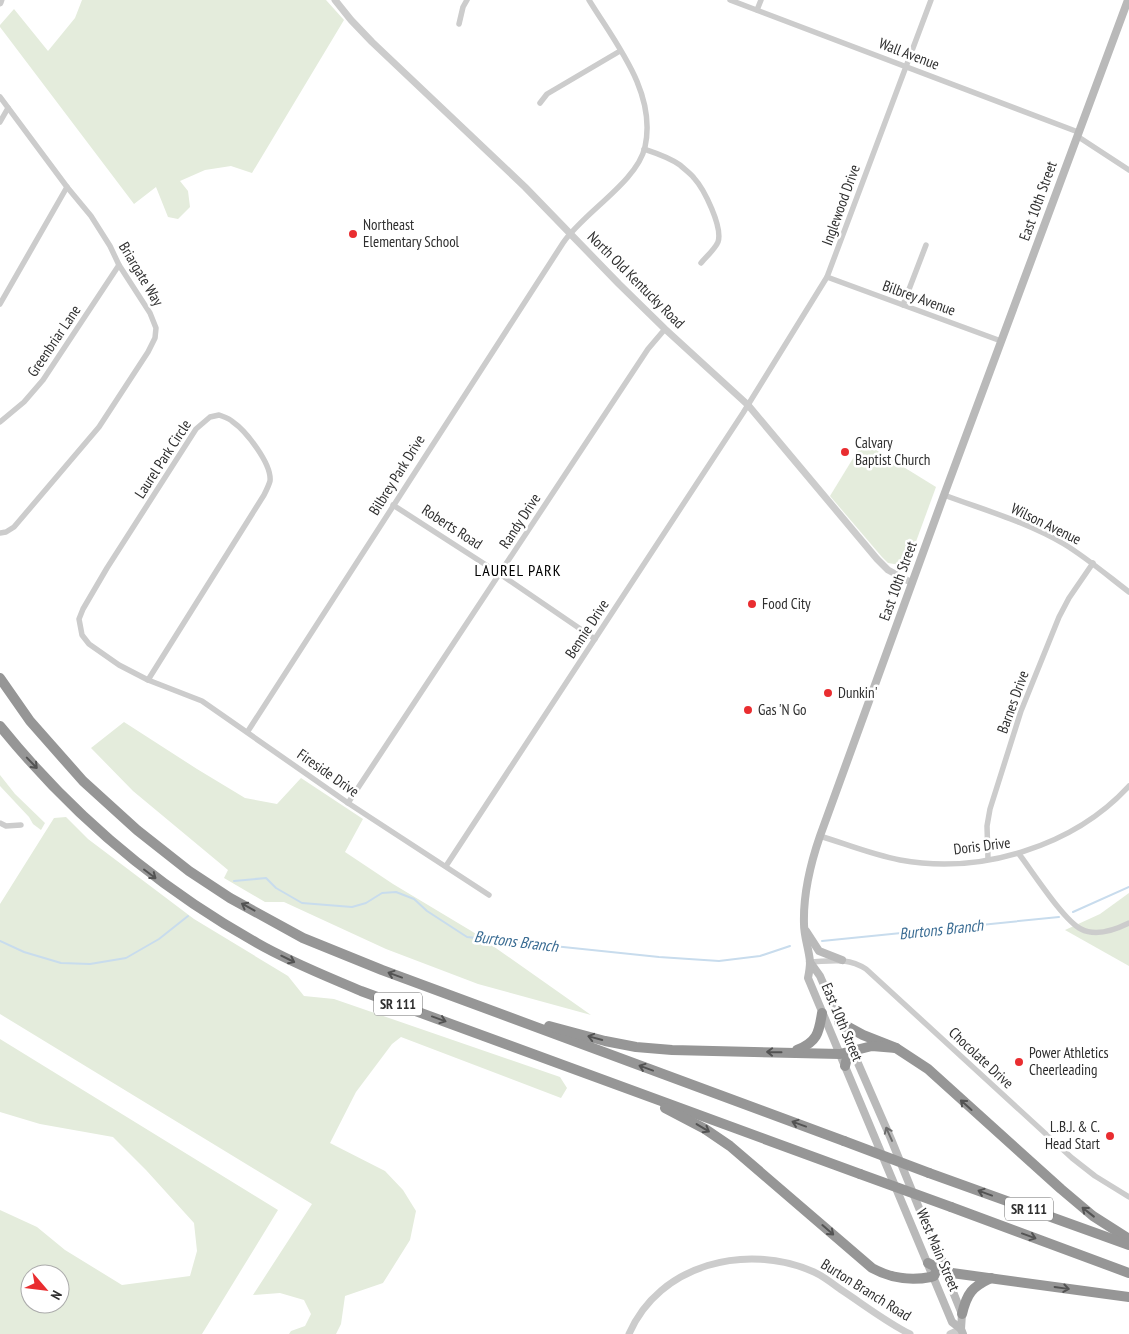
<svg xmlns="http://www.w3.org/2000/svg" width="1129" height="1334" font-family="'PT Sans Narrow',sans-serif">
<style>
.green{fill:#e4ecdc;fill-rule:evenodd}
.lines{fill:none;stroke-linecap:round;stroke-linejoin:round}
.stream{stroke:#c8dced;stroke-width:2}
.minor{stroke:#ccc;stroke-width:5.5}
.tertiary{stroke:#ccc;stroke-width:7}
.secondary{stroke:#b9b9b9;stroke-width:8}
.motorway{stroke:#969696;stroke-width:10}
.motorway-bridge{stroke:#969696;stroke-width:10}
.oneway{stroke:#535353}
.oneway2{stroke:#6d6d6d}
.poi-dot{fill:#e92d30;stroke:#fff;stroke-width:2}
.labels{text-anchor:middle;stroke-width:5;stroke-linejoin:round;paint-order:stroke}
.shield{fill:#fff;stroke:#6d6d6d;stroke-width:1}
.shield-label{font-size:14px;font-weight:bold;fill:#2f2f2f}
.street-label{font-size:15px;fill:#2f2f2f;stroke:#fff}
.poi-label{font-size:15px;fill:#2f2f2f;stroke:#fff;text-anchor:start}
.neighbourhood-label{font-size:16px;letter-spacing:1px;fill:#000;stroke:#fff}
.water-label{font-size:16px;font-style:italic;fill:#3a6c93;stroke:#fff}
</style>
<rect width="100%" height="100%" fill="#fff"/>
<g class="green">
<polygon points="82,0 326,0 344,20 252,173 231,166 205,170 180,181 188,191 190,207 178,219 168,217 156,187 134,204 0,27 0,25 14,9 48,51 75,18"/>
<polygon points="863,442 936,487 910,558 900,565 888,563 882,557 830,496"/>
<polygon points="124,722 197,769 245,798 277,804 301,778 363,819 345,852 393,884 473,932 591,1015 478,984 386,949 284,902 265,902 224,878 228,870 133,791 91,748"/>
<polygon points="0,775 15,794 45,823 41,830 33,824 29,817 0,786"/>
<polygon points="66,817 88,839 194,919 288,976 304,996 334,999 560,1077 567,1088 561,1098 401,1037 392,1044 356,1092 330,1143 385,1171 403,1190 416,1211 410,1240 383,1283 345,1296 341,1324 336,1334 289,1334 291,1331 305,1326 311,1314 304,1300 280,1293 253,1295 312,1204 0,1014 0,904 54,818"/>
<polygon points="1129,893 1129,966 1065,930 1100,914"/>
<path d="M0,1039l278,171 -76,124h-202v-124l37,17 28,23 57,35 68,-9 7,-25 -3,-28 -48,-53 -33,-33 -73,-13 -40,-12zM30,1274h30v30h-30z"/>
</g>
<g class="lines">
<g class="stream">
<polyline points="234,881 266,878 276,888 302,903 352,907 366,903 382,893 396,892 414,899 427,911 467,937 659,957 719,961 760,956 790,946"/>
<polyline points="1073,912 1129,887"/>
<polyline points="0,941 24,952 61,963 90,964 126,958 159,939 188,916"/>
<polyline points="822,941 1059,917"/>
</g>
<g class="minor">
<polyline points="730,0 1078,132"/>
<polyline points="757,10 761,0"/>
<polyline points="459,24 463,7 467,0"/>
<polyline points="0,97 67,187 91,216 110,246 119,265 150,313 156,328 155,338 148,352 99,427 14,527 6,532 0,533"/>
<polyline points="540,103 547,94 620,51"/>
<polyline points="0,122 8,108"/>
<polyline points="1077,136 1129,170"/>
<path d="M644,149c12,4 25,8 36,16 4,4 10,8 14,13 10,11 29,49 24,64 -3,7 -12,15 -17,21"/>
<polyline points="827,277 1001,341"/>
<polyline points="0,304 67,187"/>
<polyline points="903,305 926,245"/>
<path d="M219,415c5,2 10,3 14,7 13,9 39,42 37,59 -1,4 -4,10 -6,14l-116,185 -29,-15 -30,-21 -7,-9 -3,-16 4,-10 24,-41 89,-139 14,-12z"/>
<polyline points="0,422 24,402 43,380 119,265"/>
<path d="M944,495c40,15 83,27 120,49 23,14 44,32 65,48"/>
<polyline points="393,505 500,574 595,639"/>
<polyline points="148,680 202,701 348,803 489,895"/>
<path d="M248,731c106,-162 209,-326 315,-488 20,-30 74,-61 82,-96 12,-54 -29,-103 -56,-147"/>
<polyline points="348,803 648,349 665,329"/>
<polyline points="0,823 6,826 21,825"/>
<path d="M820,836c26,8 53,19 80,24 81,15 174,-14 229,-74"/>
<path d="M1019,854c13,17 45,67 62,75 15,8 34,1 48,-6"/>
<polyline points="988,859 987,826 990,809 1021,711 1059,617 1069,598 1093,563"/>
<polyline points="446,866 743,413 827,277 931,0"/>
<path d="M810,962c22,-1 37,-5 56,7l206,189 23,18 34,21"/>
</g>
<g class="tertiary">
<polyline points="335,0 351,20 372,42 525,187 619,284 665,329 748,405 877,559 888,570 912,583"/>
<polyline points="0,3 1,0"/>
<path d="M629,1334c30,-70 118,-92 185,-62 9,4 18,11 26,17 23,15 46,33 70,45"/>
<polyline points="950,1334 961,1329"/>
</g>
<g class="secondary">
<polyline points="806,931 819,951 842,960"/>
<polyline points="810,962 820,976 891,1139 962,1314 961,1329"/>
<path d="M963,1334l-2,-5 -9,-7 -144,-344c1,-5 2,-11 2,-16 -1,-13 -6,-25 -6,-38 -1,-31 6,-59 16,-88l124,-341 184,-495"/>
</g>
<g class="motorway">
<polyline points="0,678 30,721 83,781 137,830 189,871 230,898 303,938 382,970 844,1141"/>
<path d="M0,726c72,89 157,161 257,217 33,19 69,33 104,48l499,183"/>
<polyline points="839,1022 863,1035 896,1048 928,1069 1061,1189 1093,1216 1129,1239"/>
<polyline points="549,1026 605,1041 636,1047 672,1050 840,1054 872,1046 896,1048"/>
<path d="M797,1050c20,-8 22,-17 25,-37"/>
<polyline points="845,1066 847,1058 852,1050"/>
<path d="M665,1108l40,21 25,17 142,122c18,10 38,13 59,9l3,-1 7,-16"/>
<polyline points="929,1173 1129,1245"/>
<polyline points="951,1207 1129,1273"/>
<polyline points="928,1263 942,1270 952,1273 1129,1297"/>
<path d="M962,1314c5,-21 10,-27 29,-36"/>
</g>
<g class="motorway-bridge">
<polyline points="844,1141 929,1173"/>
<polyline points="860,1174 951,1207"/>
</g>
</g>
<defs><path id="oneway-shaft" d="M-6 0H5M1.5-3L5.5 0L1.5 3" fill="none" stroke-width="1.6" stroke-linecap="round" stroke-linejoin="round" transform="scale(1.25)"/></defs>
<g class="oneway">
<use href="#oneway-shaft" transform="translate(32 763) rotate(46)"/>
<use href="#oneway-shaft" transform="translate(150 874) rotate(37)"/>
<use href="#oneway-shaft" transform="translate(248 907) rotate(-151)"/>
<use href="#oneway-shaft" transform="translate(288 959) rotate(26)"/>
<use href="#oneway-shaft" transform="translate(395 975) rotate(-160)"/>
<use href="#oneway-shaft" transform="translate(439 1019) rotate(20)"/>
<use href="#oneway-shaft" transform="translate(595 1038) rotate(-165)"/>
<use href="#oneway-shaft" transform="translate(774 1052) rotate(-179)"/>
<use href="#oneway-shaft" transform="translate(646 1068) rotate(-160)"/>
<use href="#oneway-shaft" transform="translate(966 1105) rotate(-138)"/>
<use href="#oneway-shaft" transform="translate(799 1124) rotate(-160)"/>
<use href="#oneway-shaft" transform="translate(703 1128) rotate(31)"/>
<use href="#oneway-shaft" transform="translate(985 1193) rotate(-160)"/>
<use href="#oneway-shaft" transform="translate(1088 1212) rotate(-142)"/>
<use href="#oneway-shaft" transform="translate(828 1230) rotate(41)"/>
<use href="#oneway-shaft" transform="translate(1029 1236) rotate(20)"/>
<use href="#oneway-shaft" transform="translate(1062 1288) rotate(8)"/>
</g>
<use class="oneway2" href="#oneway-shaft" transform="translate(889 1134) rotate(-114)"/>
<g class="poi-dot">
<circle cx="353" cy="234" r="5"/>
<circle cx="845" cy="452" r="5"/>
<circle cx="752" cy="604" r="5"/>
<circle cx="828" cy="693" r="5"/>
<circle cx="748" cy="710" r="5"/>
<circle cx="1019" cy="1062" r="5"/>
<circle cx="1110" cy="1136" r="5"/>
</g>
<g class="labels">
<g class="shield">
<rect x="374" y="992.5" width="48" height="23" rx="4"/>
<rect x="1005" y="1197.5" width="48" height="23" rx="4"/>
</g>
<g class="shield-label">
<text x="398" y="1009">SR 111</text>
<text x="1029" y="1214">SR 111</text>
</g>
<g class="street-label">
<text transform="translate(909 54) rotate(21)" y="5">Wall Avenue</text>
<text transform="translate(1038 201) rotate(-70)" y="5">East 10th Street</text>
<text transform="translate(841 205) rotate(-70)" y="5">Inglewood Drive</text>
<text transform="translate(141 274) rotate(59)" y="5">Briargate Way</text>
<text transform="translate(636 280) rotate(45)" y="5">North Old Kentucky Road</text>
<text transform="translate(919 298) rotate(20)" y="5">Bilbrey Avenue</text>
<text transform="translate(54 341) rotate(-56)" y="5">Greenbriar Lane</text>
<text transform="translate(163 459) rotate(-57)" y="5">Laurel Park Circle</text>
<text transform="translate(397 475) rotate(-58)" y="5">Bilbrey Park Drive</text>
<text transform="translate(520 521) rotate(-57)" y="5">Randy Drive</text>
<text transform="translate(1046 524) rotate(26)" y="5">Wilson Avenue</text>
<text transform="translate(452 527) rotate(33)" y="5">Roberts Road</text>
<text transform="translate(898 581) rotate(-70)" y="5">East 10th Street</text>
<text transform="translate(587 629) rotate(-57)" y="5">Bennie Drive</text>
<text transform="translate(1013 702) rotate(-70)" y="5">Barnes Drive</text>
<text transform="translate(328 773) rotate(35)" y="5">Fireside Drive</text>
<text transform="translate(982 846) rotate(-7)" y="5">Doris Drive</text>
<text transform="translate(842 1022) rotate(67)" y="5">East 10th Street</text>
<text transform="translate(981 1058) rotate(43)" y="5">Chocolate Drive</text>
<text transform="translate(938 1250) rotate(67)" y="5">West Main Street</text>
<text transform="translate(866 1290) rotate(32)" y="5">Burton Branch Road</text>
</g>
<g class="poi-label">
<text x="363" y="230">Northeast<tspan x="363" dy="17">Elementary School</tspan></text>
<text x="855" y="448">Calvary<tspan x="855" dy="17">Baptist Church</tspan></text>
<text x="762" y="609">Food City</text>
<text x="838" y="698">Dunkin'</text>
<text x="758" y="715">Gas 'N Go</text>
<text x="1029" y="1058">Power Athletics<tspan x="1029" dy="17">Cheerleading</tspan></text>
<text x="1100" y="1132" text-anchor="end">L.B.J. &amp; C.<tspan x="1100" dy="17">Head Start</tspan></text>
</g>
<g class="neighbourhood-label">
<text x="518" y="576">LAUREL PARK</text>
</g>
<g class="water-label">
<text transform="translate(941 929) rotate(-6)" y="6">Burtons Branch</text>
<text transform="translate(516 941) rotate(7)" y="6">Burtons Branch</text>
</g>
</g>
<g transform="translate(45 1289) rotate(118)"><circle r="24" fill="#ffffff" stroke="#acacac"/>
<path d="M0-4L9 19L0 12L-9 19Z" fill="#e92d30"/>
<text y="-8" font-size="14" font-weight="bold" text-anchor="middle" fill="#2f2f2f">N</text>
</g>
</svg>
